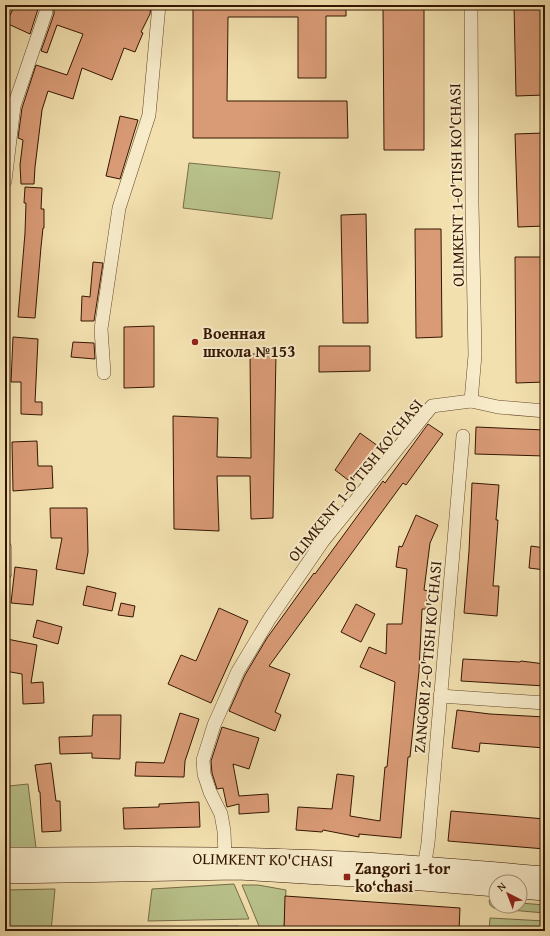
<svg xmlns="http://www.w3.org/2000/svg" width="550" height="936" font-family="'Gentium Book Plus',serif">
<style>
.green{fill:#b9c28b;stroke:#776c46}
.building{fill:#d99b76;stroke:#351602}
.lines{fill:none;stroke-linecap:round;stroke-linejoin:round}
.street-casing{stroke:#64482d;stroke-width:14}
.secondary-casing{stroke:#351602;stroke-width:20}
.street{stroke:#f7ebca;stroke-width:13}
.secondary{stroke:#f7ebca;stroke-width:19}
.poi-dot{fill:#8f2418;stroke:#f7ebca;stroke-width:1.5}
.labels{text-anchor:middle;stroke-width:4;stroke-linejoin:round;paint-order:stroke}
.street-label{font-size:16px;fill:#351602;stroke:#f7ebca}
.poi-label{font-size:16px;font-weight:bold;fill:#351602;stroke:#f7ebca;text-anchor:start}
</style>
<rect width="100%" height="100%" fill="#f2e0ae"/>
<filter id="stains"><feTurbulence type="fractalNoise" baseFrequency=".005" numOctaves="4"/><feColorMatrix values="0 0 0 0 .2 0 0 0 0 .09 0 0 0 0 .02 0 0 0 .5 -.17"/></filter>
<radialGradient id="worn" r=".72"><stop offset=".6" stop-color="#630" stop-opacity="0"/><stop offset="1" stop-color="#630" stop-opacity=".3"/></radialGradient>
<g class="green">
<polygon points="189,163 280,172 272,219 183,208"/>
<polygon points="28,784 36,848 5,848 5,790 9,786"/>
<polygon points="234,884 249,919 148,921 152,889"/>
<polygon points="242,885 258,885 286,890 284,931 261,931"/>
<polygon points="55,889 51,931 5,931 5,890"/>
<polygon points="489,900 496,901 496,906 520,906 520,903 545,905 545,913 498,909 494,908 490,905"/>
<polygon points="490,918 545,921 545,931 489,931"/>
<polygon points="239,926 240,931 149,931 149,927"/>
</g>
<g class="building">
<polygon points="15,5 43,5 38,9 30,34 6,23"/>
<polygon points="50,5 151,5 150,14 141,32 143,33 135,52 124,48 112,80 82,68 73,99 48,91 42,110 35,167 34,184 21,184 20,165 23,140 18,138 22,108 36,65 67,75 83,34 57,25 47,53 41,51 54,14 54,10"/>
<polygon points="193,5 346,5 346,16 326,16 326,78 298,78 298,17 228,17 227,101 347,101 348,138 193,138"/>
<polygon points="383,5 424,5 424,150 384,150"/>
<polygon points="514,5 543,5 545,95 516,96"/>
<polygon points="120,116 138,120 120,179 106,176"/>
<polygon points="544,133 545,226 518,227 515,134"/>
<polygon points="25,187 42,188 41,209 44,209 44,228 43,228 41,247 35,318 18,317 25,233 26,203 24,203"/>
<polygon points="366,214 368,323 343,323 341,215"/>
<polygon points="415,229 441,229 442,337 416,338"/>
<polygon points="515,257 544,257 545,382 516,383"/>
<polygon points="93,262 103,263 94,321 81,321 82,296 90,297"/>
<polygon points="154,326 154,387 124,388 124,327"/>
<polygon points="13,337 38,339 35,402 42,402 42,415 21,414 21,382 11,382"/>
<polygon points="73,342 94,343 95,359 71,357"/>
<polygon points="319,346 370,346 370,371 319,372"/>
<polygon points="250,354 276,354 273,518 251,519 250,476 217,476 219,531 174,529 173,416 218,418 217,457 251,458"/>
<polygon points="428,424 443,434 406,485 403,483 269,666 290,674 275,712 281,715 275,731 229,711 245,675 267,638 298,595 314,573 315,574 383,481 385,483"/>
<polygon points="476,427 545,430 545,456 475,454"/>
<polygon points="360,433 378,446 352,483 335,470"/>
<polygon points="37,441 38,466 52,466 53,488 13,491 12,442"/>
<polygon points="472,483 499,485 496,520 498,520 493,586 499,586 497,616 464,613 469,551"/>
<polygon points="50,508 87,508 88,552 84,574 56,569 62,538 51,538"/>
<polygon points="416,515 438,525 430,543 424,590 428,591 426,609 422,609 419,671 410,757 408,757 401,838 359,834 359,837 323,830 322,832 296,830 298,807 332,809 337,774 354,776 350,816 380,821 385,767 387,767 390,736 395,682 360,667 369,647 386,654 387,624 402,624 407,569 396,567 399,546 402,547"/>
<polygon points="531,546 545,548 545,570 529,568"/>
<polygon points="15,567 37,570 33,605 11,603"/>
<polygon points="87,586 116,593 112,611 83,605"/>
<polygon points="121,603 135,606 133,617 118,615"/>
<polygon points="356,604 375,614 361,642 341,632"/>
<polygon points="219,608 248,621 211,703 168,684 181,655 196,661"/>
<polygon points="37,620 62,627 58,644 33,637"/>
<polygon points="7,639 37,645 31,683 43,682 44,703 23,704 22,674 5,671 5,653"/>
<polygon points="463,659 520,662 521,661 545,664 545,686 461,681"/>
<polygon points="457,710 490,714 545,717 545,748 480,743 479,752 452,748"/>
<polygon points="180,713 199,719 185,761 184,777 135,776 136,762 164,763"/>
<polygon points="93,715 121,715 120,759 92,758 92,753 60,754 59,737 92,736"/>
<polygon points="222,727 259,738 249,769 233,764 239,796 268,794 269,812 239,814 239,804 227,807 223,788 217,789 212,773 211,761"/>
<polygon points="51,763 56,801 60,801 61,831 42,832 40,792 39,792 35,765"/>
<polygon points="199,802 200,827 124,829 123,808 159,807 159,804"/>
<polygon points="451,811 545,819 545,849 448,841"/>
<polygon points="285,896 460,908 459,931 284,931"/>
</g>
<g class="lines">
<defs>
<g id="street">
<polyline points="5,181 14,106 46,12"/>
<polyline points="104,373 101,329 119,208 149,115 159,5"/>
<polyline points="471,401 475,355 472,204 471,5"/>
<polyline points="5,548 5,573"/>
<polyline points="440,696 545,703"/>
<polyline points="225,857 224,831 221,814 210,792 204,774 203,760 214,725 238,671 270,618 323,541 432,406 471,401 498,407 545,411"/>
<polyline points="423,874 428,843 463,436"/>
</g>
<g id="secondary">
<path d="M5,857c96,0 191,-2 287,2 84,2 169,10 253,17"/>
<polyline points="5,874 238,870 422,881 496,887"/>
<polyline points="520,889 545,891"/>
</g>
</defs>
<use href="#street" class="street-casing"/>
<use href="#secondary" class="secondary-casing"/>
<use href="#street" class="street"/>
<use href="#secondary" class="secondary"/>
</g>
<g class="poi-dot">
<circle cx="195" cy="342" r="4"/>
<rect x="343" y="873" width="8" height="8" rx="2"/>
</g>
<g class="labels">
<g class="street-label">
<text transform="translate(456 185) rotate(-91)" y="6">OLIMKENT 1-O'TISH KO'CHASI</text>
<text transform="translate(355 480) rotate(-51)" y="6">OLIMKENT 1-O'TISH KO'CHASI</text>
<text transform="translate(427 657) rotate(-85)" y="6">ZANGORI 2-O'TISH KO'CHASI</text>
<text transform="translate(263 859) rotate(1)" y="6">OLIMKENT KO'CHASI</text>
</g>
<g class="poi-label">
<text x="203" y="339">Военная<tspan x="203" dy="18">школа №153</tspan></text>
<text x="355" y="874">Zangori 1-tor<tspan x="355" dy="18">ko‘chasi</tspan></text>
</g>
</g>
<rect width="550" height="936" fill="none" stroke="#f2e0ae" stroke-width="20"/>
<rect x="6" y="6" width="538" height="924" fill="none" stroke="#351602" stroke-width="2"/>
<rect x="10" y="10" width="530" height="916" fill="none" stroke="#351602"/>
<g transform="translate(508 894) rotate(318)"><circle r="19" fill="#f7ebca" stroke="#a9967a"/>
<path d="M0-3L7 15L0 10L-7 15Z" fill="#8f2418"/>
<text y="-6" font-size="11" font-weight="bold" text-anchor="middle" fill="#351602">N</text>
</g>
<rect width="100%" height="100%" filter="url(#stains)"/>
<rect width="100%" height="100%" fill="url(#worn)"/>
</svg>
